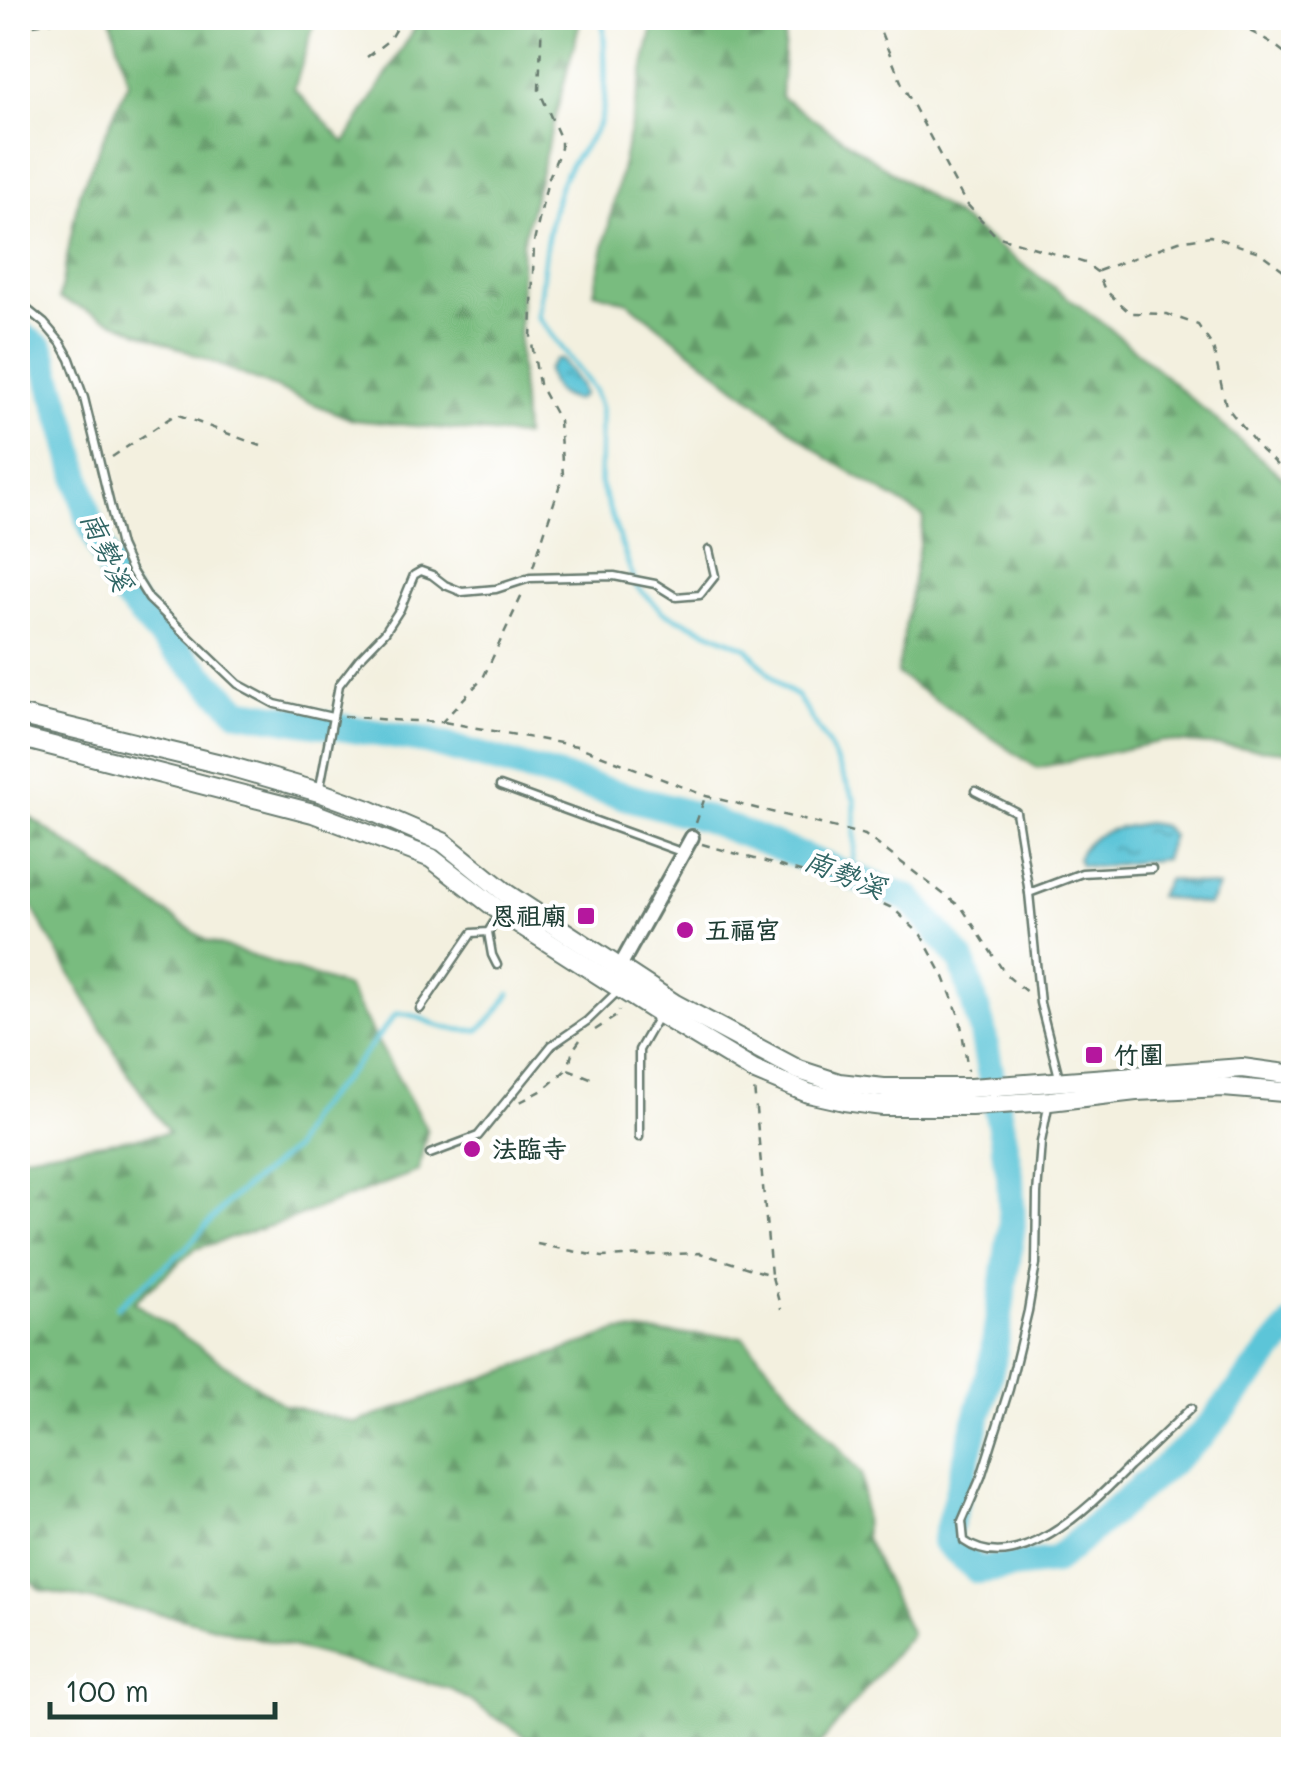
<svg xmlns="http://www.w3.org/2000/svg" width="1311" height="1767" font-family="Mali,'LXGW WenKai TC',sans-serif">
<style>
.forest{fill:url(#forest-firs);stroke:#4c7c5a;stroke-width:2.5}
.water{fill:url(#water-ripples);stroke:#3e8186;stroke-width:2.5}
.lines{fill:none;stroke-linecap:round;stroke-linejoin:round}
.stream{stroke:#5cc5d8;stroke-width:5}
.river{stroke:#5cc5d8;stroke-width:28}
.lane-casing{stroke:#697c70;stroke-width:11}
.street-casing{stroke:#697c70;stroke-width:18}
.secondary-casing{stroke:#697c70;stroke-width:22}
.path{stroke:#697c70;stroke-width:2.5;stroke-dasharray:8 8;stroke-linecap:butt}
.lane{stroke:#fff;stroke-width:6}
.street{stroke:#fff;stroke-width:12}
.secondary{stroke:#fff;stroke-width:18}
.poi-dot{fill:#b5179e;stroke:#fff;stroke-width:4}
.labels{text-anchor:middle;stroke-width:8;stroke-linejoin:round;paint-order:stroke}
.poi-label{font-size:25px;font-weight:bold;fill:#1f3d34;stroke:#fff;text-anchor:start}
.water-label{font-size:28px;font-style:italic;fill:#316665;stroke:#fff}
</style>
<defs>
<pattern id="forest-firs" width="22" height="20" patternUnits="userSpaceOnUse" patternTransform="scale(2.5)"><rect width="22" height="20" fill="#79bc7f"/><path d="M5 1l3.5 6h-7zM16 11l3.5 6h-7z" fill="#639a69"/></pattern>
<pattern id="water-ripples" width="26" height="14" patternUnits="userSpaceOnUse" patternTransform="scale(2.5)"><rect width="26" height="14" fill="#5cc5d8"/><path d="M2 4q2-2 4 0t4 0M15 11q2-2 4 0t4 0" fill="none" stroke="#4ba1b0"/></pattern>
</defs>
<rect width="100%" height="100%" fill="#fff"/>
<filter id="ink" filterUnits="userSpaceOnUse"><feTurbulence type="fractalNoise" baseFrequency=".01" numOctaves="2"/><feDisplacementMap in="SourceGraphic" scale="20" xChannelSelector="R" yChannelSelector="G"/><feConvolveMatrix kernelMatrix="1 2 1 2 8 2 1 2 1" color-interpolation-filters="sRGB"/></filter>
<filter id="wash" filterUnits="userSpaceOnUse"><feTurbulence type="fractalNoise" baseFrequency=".0048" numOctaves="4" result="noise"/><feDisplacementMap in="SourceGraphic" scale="40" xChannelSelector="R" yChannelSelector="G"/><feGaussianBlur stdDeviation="2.25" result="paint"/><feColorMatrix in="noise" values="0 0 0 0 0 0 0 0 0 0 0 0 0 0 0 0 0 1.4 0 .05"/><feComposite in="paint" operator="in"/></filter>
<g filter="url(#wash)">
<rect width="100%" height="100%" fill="#f3f0df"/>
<g class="forest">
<polygon points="111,18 316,18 294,89 345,143 421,18 581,18 522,243 519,352 524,436 353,420 59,299 79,194 128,82"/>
<polygon points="651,18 786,18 781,97 952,213 1108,327 1293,486 1293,752 1163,741 1037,768 897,674 924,517 826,457 628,302 594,292 654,22"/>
<polygon points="18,809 207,941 347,987 427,1130 418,1171 283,1222 195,1249 134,1302 284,1405 356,1423 619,1331 743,1337 862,1474 865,1538 911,1634 816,1749 545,1749 451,1689 177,1617 41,1590 18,1570 18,1156 169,1133 125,1069 18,883"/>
</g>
<g class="water">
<path d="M555,360h7l18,25 3,10 -7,5c-20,-3 -25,-12 -29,-30z"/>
<path d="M1147,823l16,3 9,9 -8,24 -69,8 -15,-2 -3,-7c12,-28 43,-31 70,-35z"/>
<polygon points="1168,879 1218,887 1209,905 1158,896"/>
</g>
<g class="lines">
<g class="stream">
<path d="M603,18c1,24 6,89 -5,108 -12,21 -30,36 -38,60 -14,42 -17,86 -22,131l56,73 7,19 -1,74 36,103 27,26 84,36 34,39 16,9 31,48 27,57v45l-3,30"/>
<path d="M117,1307l66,-56 50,-54 60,-48 16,-33 44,-48 43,-54c15,-2 27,6 41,11 14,5 27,6 42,5l14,-13 17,-23"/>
</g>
<polyline class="river" points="18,333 41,349 68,436 88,517 118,588 159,634 239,711 427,741 704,818 910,899 962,960 982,1029 1010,1175 1012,1225 993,1358 945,1542 978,1570 1055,1561 1201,1436 1294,1324"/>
</g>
</g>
<g filter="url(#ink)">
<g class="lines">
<defs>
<g id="lane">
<polyline points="18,302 44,323 61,343 70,359 84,398 120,546 131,570 149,599 238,684 275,704 332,717"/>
<polyline points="500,786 681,852"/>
<polyline points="320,787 339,685 359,659 385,632 400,609 414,575 421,571 432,575 445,585 462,592 496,589 530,578 614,576 655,584 676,597 700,595 715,576 709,550"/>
<polyline points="975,791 1016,812 1029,893"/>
<polyline points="488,932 492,955 497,965"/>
<polyline points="420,1009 472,933 488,932 500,913"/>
<polyline points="1060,1081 1040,1003 1029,893 1082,873 1152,869"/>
<path d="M1049,1102l-8,40 -4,52 -1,70 -8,47 -19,78 -28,88 -19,44 2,20c55,39 129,-38 165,-74 21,-19 41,-39 62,-59"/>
<polyline points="639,1137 639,1050 659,1015"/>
<polyline points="430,1154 478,1136 552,1045 587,1021 618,991"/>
</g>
<polyline id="street" points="619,968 692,837"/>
<g id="secondary">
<polyline points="18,715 225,765 319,792 369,810 443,842 507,894 675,1004 799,1070 839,1083 884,1088 970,1088 1242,1068 1294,1075"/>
<polyline points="18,737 313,813 431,858 501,912 660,1014 753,1070 808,1093 844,1101 883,1106 971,1106 1050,1101 1136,1091 1223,1087 1294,1093"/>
</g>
</defs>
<use href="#lane" class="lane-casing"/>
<use href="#street" class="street-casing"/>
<use href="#secondary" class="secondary-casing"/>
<g class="path">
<polyline points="875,18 902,84 965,202 996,236 1085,263 1097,272 1105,290 1130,313 1167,314 1198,325 1213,347 1226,406 1261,450 1280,468 1294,469"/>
<path d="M1221,18c25,12 55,22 73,45"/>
<polyline points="18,28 73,18"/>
<polyline points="367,57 389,40 402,18"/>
<polyline points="1098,271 1179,241 1210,236 1259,252 1294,278"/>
<polyline points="112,457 176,414 261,446"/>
<polyline points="533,567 563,475 559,421 539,384 531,338 534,242 548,180 561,148 561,140 539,90 542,18"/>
<polyline points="344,716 390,720 442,722 483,678 523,593"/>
<polyline points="444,722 577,746 706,796 865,835 962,908 1006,975 1028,993"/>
<polyline points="696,823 705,797"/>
<polyline points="702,844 836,882 894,909 921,935 944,977 960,1018 968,1071"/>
<polyline points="595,1030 618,1015 619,1010"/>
<polyline points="580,1040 573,1050 568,1069 593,1079"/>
<polyline points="520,1102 543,1090 566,1070"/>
<polyline points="537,1244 602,1257 700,1253 771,1275 754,1087"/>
<polyline points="772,1277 781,1309"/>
</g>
<use href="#lane" class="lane"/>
<use href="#street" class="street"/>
<use href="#secondary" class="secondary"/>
</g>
</g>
<g class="poi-dot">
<rect x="576" y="906" width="20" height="20" rx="5"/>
<circle cx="685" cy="930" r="10"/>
<rect x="1084" y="1045" width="20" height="20" rx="5"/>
<circle cx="472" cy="1149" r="10"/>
</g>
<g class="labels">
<g class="poi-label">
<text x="566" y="925" text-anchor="end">恩祖廟</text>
<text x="705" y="939">五福宮</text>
<text x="1114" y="1064">竹圍</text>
<text x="492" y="1158">法臨寺</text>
</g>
<g class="water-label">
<text transform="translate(107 551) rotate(65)" y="10">南勢溪</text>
<text transform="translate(845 874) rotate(22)" y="10">南勢溪</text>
</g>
</g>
<rect width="1311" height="1767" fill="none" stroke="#fff" stroke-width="60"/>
<path d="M50 1702v15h225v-15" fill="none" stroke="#1f3d34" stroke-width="5"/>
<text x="65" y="1702" font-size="30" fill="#1f3d34" stroke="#ffffff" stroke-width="8" paint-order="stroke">100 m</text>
</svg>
